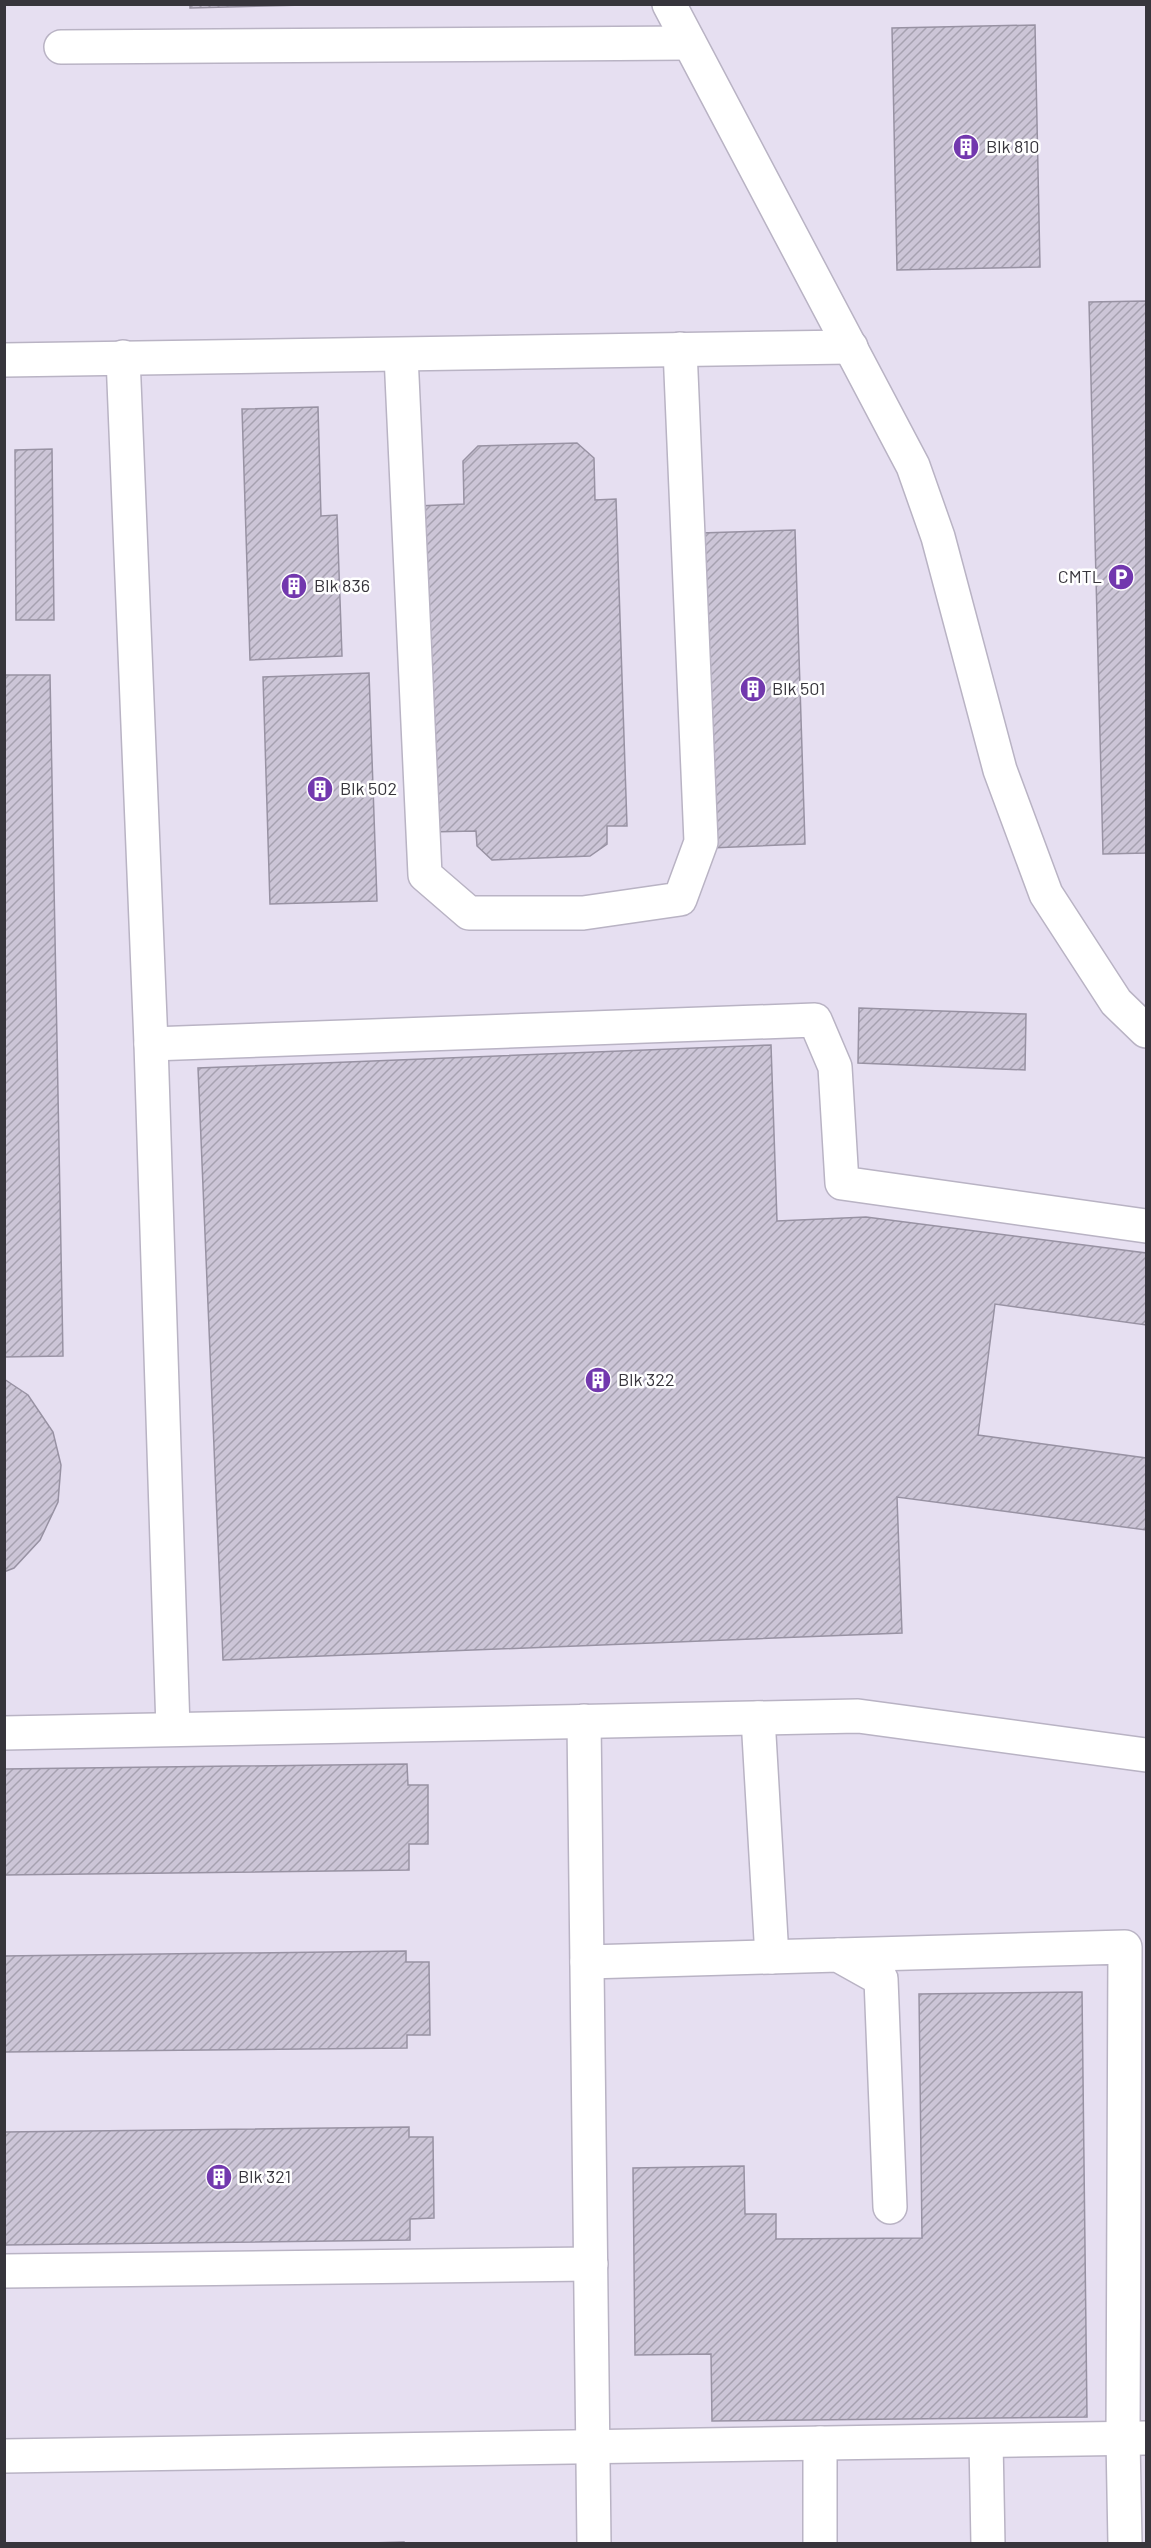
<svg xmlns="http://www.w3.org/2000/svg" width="1151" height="2548" font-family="Barlow,sans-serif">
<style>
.building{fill:url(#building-hatch);stroke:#9892a3;stroke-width:1.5}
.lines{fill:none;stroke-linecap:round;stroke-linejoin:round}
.minor-casing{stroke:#b9b3c4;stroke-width:36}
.minor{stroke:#fff;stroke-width:33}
.labels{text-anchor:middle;stroke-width:5;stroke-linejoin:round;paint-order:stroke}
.poi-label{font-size:18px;fill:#37353c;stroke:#fff;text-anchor:start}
</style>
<defs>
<pattern id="building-hatch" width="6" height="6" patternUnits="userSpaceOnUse" patternTransform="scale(1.5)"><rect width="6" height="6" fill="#ccc5d7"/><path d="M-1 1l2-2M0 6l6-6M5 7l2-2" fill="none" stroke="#a6a1b0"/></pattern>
</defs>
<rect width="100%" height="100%" fill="#e6dff1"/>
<g class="building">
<polygon points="190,4 345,4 190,8"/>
<polygon points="1035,25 1040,267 897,270 892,28"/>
<polygon points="1146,301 1146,853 1103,854 1089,302"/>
<polygon points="318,407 321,516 337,515 342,656 250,660 242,409"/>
<polygon points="577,443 594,458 595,500 616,499 627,826 607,826 607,844 590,856 492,860 477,846 476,831 428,832 417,506 464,504 463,461 478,446"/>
<polygon points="52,449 54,620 16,620 15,450"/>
<polygon points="795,530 805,844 711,848 701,533"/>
<polygon points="369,673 377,901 270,904 263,677"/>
<polygon points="4,675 50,675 63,1356 4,1357"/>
<polygon points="859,1008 1026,1014 1025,1070 858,1063"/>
<polygon points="771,1045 777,1221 866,1217 1146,1253 1146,1325 995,1304 978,1435 1146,1458 1146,1530 897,1497 902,1633 223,1660 198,1068"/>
<polygon points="4,1379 28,1395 53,1432 61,1465 58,1502 40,1540 14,1568 4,1572"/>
<polygon points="407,1764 408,1785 428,1785 428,1844 409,1844 409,1870 4,1875 4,1769"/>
<polygon points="406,1951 406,1962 429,1962 430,2035 407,2035 407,2048 4,2052 4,1956"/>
<polygon points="1082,1992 1087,2417 712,2421 711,2354 635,2355 633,2168 744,2166 745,2214 776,2214 776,2239 922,2238 919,1994"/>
<polygon points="409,2127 409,2137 433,2137 434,2218 410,2219 410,2240 4,2245 4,2132"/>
<polygon points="404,2542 404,2544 370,2544 370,2543"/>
</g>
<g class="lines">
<defs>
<g id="minor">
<polyline points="669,4 913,466 938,537 1000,770 1046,894 1116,1002 1146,1031"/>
<polyline points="61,47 689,43"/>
<polyline points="401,355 425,875 469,913 583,913 680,899 701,842 680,349"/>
<polyline points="123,357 151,1044 173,1729"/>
<polyline points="4,360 851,347"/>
<polyline points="151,1044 815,1020 835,1067 842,1183 1146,1226"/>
<polyline points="758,1718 772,1957"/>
<polyline points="584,1721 594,2544"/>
<polyline points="4,1733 858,1716 1146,1755"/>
<polyline points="838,1955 1125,1947 1123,2439 1125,2544"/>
<polyline points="587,1962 838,1955 881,1979 890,2207"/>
<polyline points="4,2271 591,2264"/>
<polyline points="986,2441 988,2544"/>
<polyline points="820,2443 820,2544"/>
<polyline points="4,2456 1146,2438"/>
</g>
</defs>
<use href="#minor" class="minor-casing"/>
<use href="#minor" class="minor"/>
</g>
<defs>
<symbol id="building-disc" viewBox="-11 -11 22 22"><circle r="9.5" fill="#7238ae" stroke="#fff"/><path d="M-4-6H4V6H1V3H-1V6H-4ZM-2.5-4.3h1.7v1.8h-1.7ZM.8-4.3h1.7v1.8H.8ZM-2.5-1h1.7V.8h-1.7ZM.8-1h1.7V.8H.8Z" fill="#fff"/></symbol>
<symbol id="parking-disc" viewBox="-11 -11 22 22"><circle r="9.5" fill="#7238ae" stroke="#fff"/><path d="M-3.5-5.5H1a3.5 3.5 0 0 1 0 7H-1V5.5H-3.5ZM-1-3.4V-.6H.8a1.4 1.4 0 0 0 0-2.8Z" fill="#fff"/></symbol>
</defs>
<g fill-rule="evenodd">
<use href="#building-disc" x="951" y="132" width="30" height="30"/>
<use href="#parking-disc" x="1106" y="562" width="30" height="30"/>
<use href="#building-disc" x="279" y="571" width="30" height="30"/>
<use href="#building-disc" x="738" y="674" width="30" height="30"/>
<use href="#building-disc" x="305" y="774" width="30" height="30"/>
<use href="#building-disc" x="583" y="1365" width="30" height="30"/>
<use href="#building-disc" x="204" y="2162" width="30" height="30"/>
</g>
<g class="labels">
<g class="poi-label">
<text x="986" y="153">Blk 810</text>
<text x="1102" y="583" text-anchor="end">CMTL</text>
<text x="314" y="592">Blk 836</text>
<text x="772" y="695">Blk 501</text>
<text x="340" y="795">Blk 502</text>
<text x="618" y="1386">Blk 322</text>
<text x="238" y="2183">Blk 321</text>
</g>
</g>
<rect width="1151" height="2548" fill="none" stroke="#37353c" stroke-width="12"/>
</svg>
